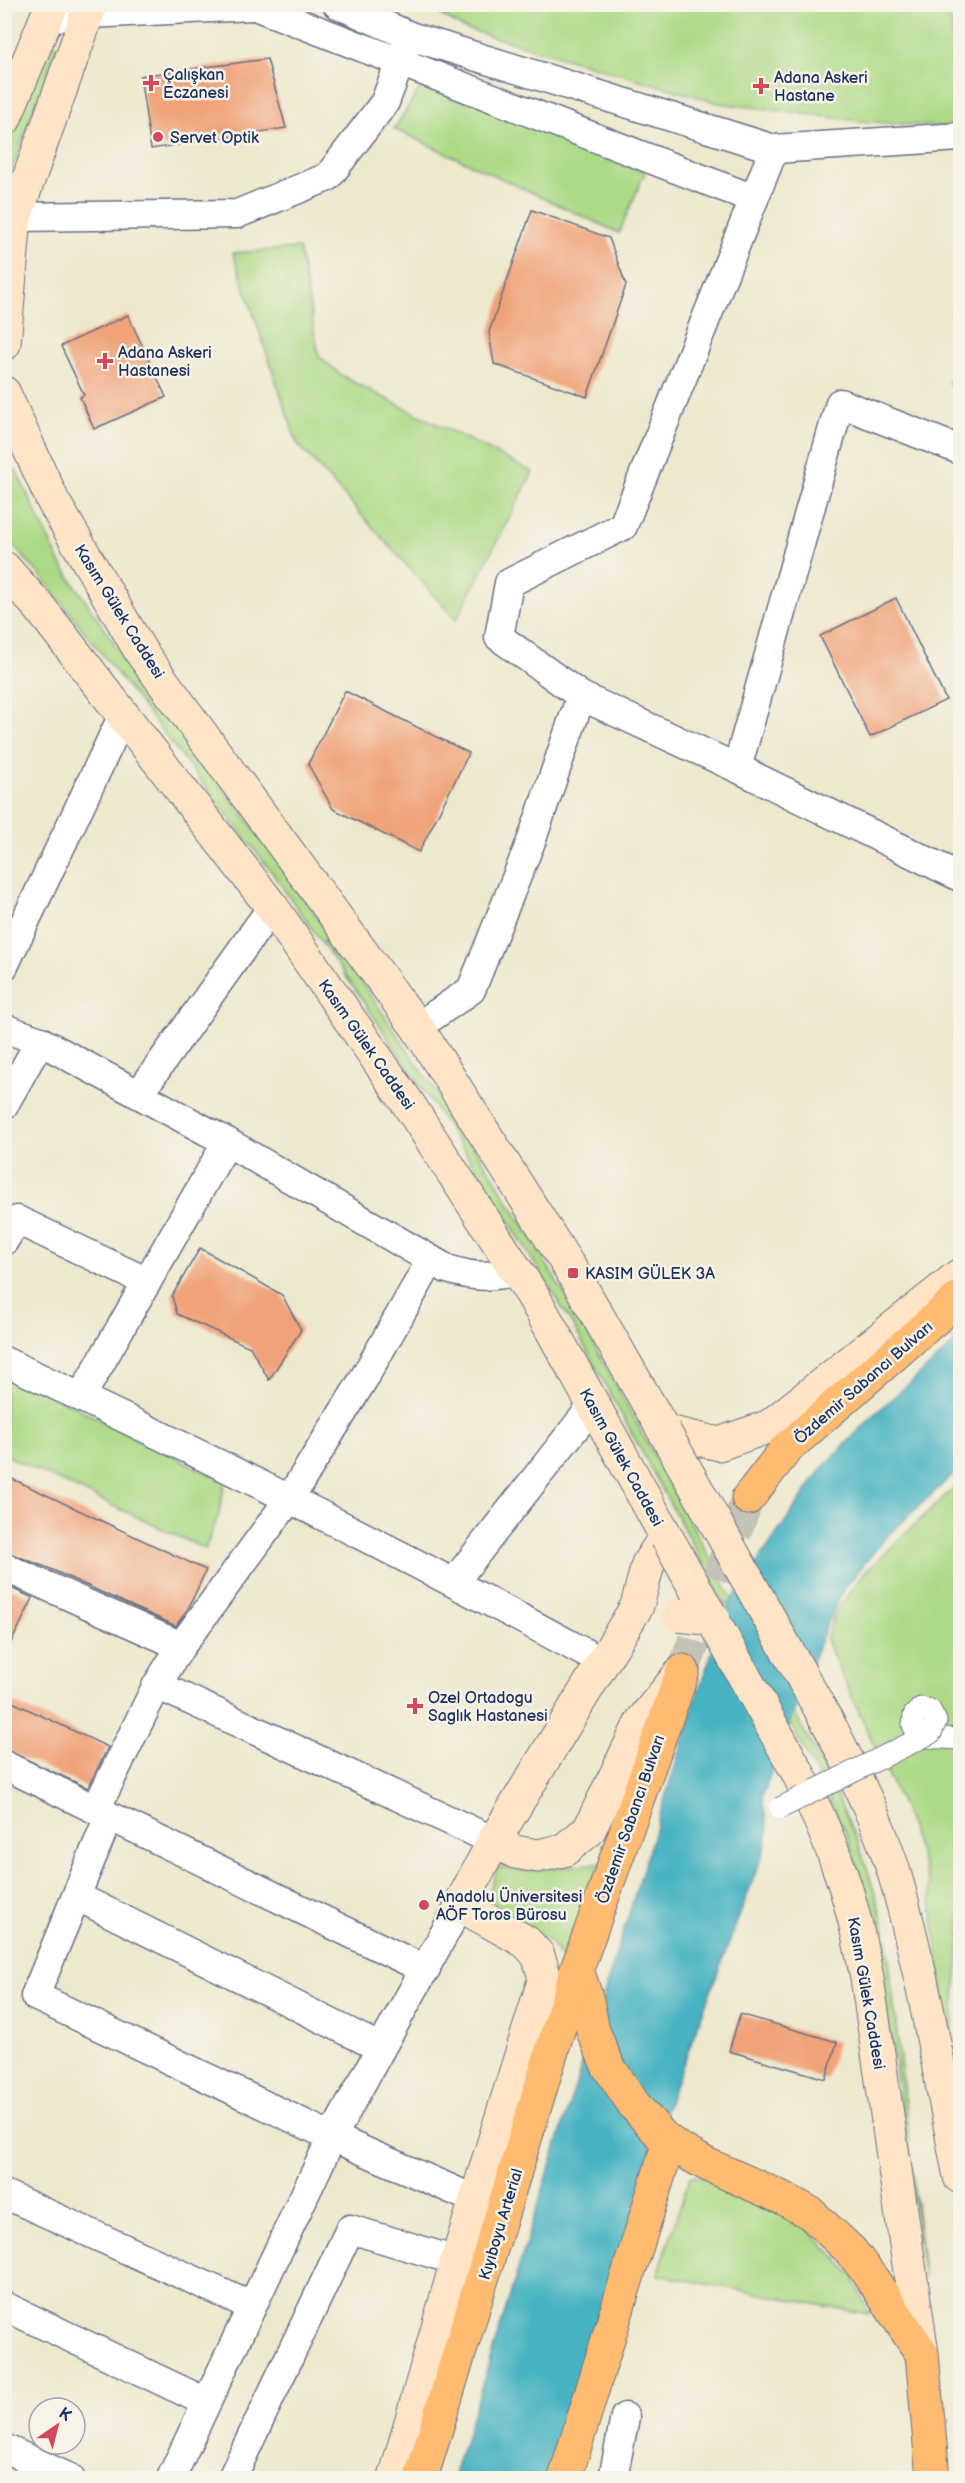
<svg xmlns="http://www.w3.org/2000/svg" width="965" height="2483" font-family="'Balsamiq Sans',sans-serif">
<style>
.green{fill:#adda87;stroke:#648472;stroke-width:1.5}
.water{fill:#46b3c2;stroke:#307190;stroke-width:1.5}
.building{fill:#f0a278}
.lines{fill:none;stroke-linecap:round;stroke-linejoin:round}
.primary-tunnel{stroke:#c4c3b8;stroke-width:33;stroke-dasharray:33 16;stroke-linecap:butt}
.pedestrian-casing{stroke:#657085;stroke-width:23}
.minor-casing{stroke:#657085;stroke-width:31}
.secondary-casing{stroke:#657085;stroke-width:35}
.primary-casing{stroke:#657085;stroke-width:35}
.pedestrian{stroke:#fff;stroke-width:21}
.minor{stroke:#fff;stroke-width:28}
.secondary{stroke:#ffe4c6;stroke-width:33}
.primary{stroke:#ffbb71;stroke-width:33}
.pedestrian-bridge-casing{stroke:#657085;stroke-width:23;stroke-linecap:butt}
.secondary-bridge-casing{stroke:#657085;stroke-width:35;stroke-linecap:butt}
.pedestrian-bridge{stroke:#fff;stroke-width:21}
.secondary-bridge{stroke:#ffe4c6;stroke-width:33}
.poi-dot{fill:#d1495b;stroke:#f7f3e8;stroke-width:2}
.labels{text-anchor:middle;stroke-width:5;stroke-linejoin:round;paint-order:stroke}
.poi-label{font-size:16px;fill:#1b2f5e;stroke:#f7f3e8;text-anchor:start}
.street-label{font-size:16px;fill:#1b2f5e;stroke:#f7f3e8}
</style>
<rect width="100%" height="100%" fill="#f7f3e8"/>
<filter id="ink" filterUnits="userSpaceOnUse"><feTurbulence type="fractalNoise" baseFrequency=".0167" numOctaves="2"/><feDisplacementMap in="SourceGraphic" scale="12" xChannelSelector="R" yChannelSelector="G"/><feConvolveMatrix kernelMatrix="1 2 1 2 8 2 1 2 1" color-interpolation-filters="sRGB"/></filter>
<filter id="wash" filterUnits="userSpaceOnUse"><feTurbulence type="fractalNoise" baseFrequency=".008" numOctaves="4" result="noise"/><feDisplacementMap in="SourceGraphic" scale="24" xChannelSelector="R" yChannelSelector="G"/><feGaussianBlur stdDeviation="1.35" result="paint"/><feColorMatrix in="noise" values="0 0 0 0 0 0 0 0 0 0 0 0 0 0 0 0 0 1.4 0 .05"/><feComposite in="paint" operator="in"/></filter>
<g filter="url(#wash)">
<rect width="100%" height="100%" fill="#eee8ce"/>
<g class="green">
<polygon points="502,4 948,5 960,75 960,121 948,127 858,121 719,103 463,28 441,15"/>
<polygon points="49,42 57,46 5,188 5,146"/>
<polygon points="426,79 645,172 619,233 394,129"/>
<polygon points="299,248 319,356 341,375 357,384 533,472 456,620 297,443 233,253"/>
<polygon points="960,375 960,397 957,396 949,382"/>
<path d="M16,470l44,93 79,117 138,178 215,316 91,151 238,437c30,62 52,111 66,180l37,335 -48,-350 -29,-92 -38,-76 -234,-430 -92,-150 -121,-180 -94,-132 -226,-290 -37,-40v-61z"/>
<polygon points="960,1323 960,1347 948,1336"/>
<polygon points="5,1372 225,1482 219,1514 205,1549 5,1455"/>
<polygon points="960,1482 960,1940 950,2052 929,1883 905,1812 826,1640 834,1614 865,1572"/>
<polygon points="599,1863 566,1964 551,1943 538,1934 482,1911 498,1867 525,1871"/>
<polygon points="690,2176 709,2177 791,2210 853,2276 869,2314 658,2275"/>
</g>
<polygon class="water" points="954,1344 960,1349 960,1468 884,1539 845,1588 827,1623 762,1797 768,1831 766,1845 668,2104 551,2478 453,2478 698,1692 730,1602 822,1468 876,1413"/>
<g id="blocks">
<g class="building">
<polygon points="267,59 286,128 151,149 140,76"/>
<polygon points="532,210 609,238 626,285 587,397 494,364 489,332"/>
<polygon points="128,315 166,397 94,429 80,397 84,395 61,346"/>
<polygon points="896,598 946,700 870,737 820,636"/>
<polygon points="345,691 469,753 419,852 333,809 308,764"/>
<polygon points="200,1248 282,1295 301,1330 269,1380 250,1347 177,1314 172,1296"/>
<polygon points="4,1475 206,1570 189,1607 176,1626 48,1568 4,1551"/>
<polygon points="4,1585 33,1598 4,1657"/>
<polygon points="4,1698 108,1747 88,1788 4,1749"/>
<polygon points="740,2014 837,2042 826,2079 729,2051"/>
</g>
</g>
</g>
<g filter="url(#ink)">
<use href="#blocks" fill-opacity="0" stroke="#657085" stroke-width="1.5"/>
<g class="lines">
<polyline class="primary-tunnel" points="683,1671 748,1498"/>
<defs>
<polyline id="pedestrian" points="917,1733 924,1737 960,1739"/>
<g id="minor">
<polyline points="337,4 410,36 774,149 960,137"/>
<polyline points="255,6 754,199"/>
<polyline points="48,18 88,14 273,5"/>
<polyline points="15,217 237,214 328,177 385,102 406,46"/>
<polyline points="581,696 737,768 960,877"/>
<polyline points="737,768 840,403 960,450"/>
<polyline points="4,966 123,715"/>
<polyline points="417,1027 471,990 532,839 581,696 499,637 509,583 623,526 774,149"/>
<path d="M4,1028l36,13 187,101 220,127c29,9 41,8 71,3"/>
<polyline points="139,1094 272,907"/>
<polyline points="4,1105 40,1041"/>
<polyline points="4,1241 17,1220 147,1282"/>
<path d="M4,1361c203,95 403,195 600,302"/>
<polyline points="81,1397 227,1142"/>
<polyline points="4,1567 181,1646"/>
<polyline points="454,1582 594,1404"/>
<polyline points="157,1685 494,1841"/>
<polyline points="4,1765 426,1970"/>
<polyline points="96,1809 157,1685 181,1646 290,1498 363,1380 431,1260"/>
<polyline points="109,1816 35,1996 332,2137 476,2200"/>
<polyline points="78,1897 381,2048"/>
<polyline points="4,2194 251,2306"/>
<polyline points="4,2306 206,2402"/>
<polyline points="4,2448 70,2478"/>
<polyline points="171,2478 332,2137 460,1905"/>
<polyline points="232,2478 350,2229 457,2261"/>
<polyline points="613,2478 625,2417"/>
</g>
<g id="secondary">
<polyline points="4,120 52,4"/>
<polyline points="4,344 15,217 91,4"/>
<polyline points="4,393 53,501 141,652 417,1027 573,1273 664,1431 719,1444 770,1426 960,1275"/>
<polyline points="4,568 40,608 272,907 409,1105 533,1296 666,1536 648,1564 637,1606 494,1841 460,1905 526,1942 538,1955 545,1978 457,2261 395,2478"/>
<path d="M832,1730c25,50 51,101 66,156 26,95 43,194 62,291"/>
<path d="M797,1771c17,34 32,68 44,103 12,34 19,69 26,104l55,376"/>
<polyline points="494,1841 515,1852 538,1856 564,1850 589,1830 642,1721 680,1674"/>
</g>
<g id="primary">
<polyline points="748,1498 787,1448 960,1297"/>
<polyline points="577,1969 587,2000 593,2031 608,2066 635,2106 662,2136 676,2147 706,2164 785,2199 810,2213 851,2251 873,2280 922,2354 933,2478"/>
<polyline points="421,2478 577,1969 683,1671"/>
<polyline points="565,2478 669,2142"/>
</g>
</defs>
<use href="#pedestrian" class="pedestrian-casing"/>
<use href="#minor" class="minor-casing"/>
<use href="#secondary" class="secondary-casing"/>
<use href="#primary" class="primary-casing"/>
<use href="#pedestrian" class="pedestrian"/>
<use href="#minor" class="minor"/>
<use href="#secondary" class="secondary"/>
<use href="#primary" class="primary"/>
<defs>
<polyline id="pedestrian-bridge" points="780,1808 931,1733 936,1721 930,1710 921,1708 914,1715 913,1725 917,1733"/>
<g id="secondary-bridge">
<polyline points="664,1431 832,1730"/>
<polyline points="666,1536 797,1771"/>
<polyline points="678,1615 714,1619"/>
</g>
</defs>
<use href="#pedestrian-bridge" class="pedestrian-bridge-casing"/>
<use href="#secondary-bridge" class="secondary-bridge-casing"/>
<use href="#pedestrian-bridge" class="pedestrian-bridge"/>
<use href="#secondary-bridge" class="secondary-bridge"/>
</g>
</g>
<g class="poi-dot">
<path d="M148 74h6v6h6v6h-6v6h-6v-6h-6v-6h6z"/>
<path d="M758 77h6v6h6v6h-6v6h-6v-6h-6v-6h6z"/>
<circle cx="158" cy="137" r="6"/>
<path d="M102 352h6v6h6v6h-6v6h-6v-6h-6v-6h6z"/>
<rect x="567" y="1267" width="12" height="12" rx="3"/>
<path d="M412 1697h6v6h6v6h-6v6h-6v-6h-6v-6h6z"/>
<circle cx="424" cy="1905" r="6"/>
</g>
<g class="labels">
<g class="poi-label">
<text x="163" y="80">Çalışkan<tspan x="163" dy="18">Eczanesi</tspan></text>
<text x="774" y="83">Adana Askeri<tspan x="774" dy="18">Hastane</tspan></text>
<text x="170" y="143">Servet Optik</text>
<text x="118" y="358">Adana Askeri<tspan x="118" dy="18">Hastanesi</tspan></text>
<text x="585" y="1279">KASIM GÜLEK 3A</text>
<text x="428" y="1703">Ozel Ortadogu<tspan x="428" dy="18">Saglık Hastanesi</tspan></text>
<text x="436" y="1902">Anadolu Üniversitesi<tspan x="436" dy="18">AÖF Toros Bürosu</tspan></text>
</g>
<g class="street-label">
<text transform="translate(120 611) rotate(58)" y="6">Kasım Gülek Caddesi</text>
<text transform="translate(367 1044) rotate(55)" y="6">Kasım Gülek Caddesi</text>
<text transform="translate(863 1382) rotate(-41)" y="6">Özdemir Sabancı Bulvarı</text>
<text transform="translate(622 1457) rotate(61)" y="6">Kasım Gülek Caddesi</text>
<text transform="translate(630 1819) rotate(-71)" y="6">Özdemir Sabancı Bulvarı</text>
<text transform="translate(867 1993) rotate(80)" y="6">Kasım Gülek Caddesi</text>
<text transform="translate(500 2224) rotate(-73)" y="6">Kıyıboyu Arterial</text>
</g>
</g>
<rect width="965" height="2483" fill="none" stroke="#f7f3e8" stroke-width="24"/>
<g transform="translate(57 2426) rotate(35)"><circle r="28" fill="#f7f3e8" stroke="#9fa5b1" stroke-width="1.5"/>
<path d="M0-4.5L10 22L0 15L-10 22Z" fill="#d1495b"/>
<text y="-9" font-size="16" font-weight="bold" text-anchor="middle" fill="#1b2f5e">K</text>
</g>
</svg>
